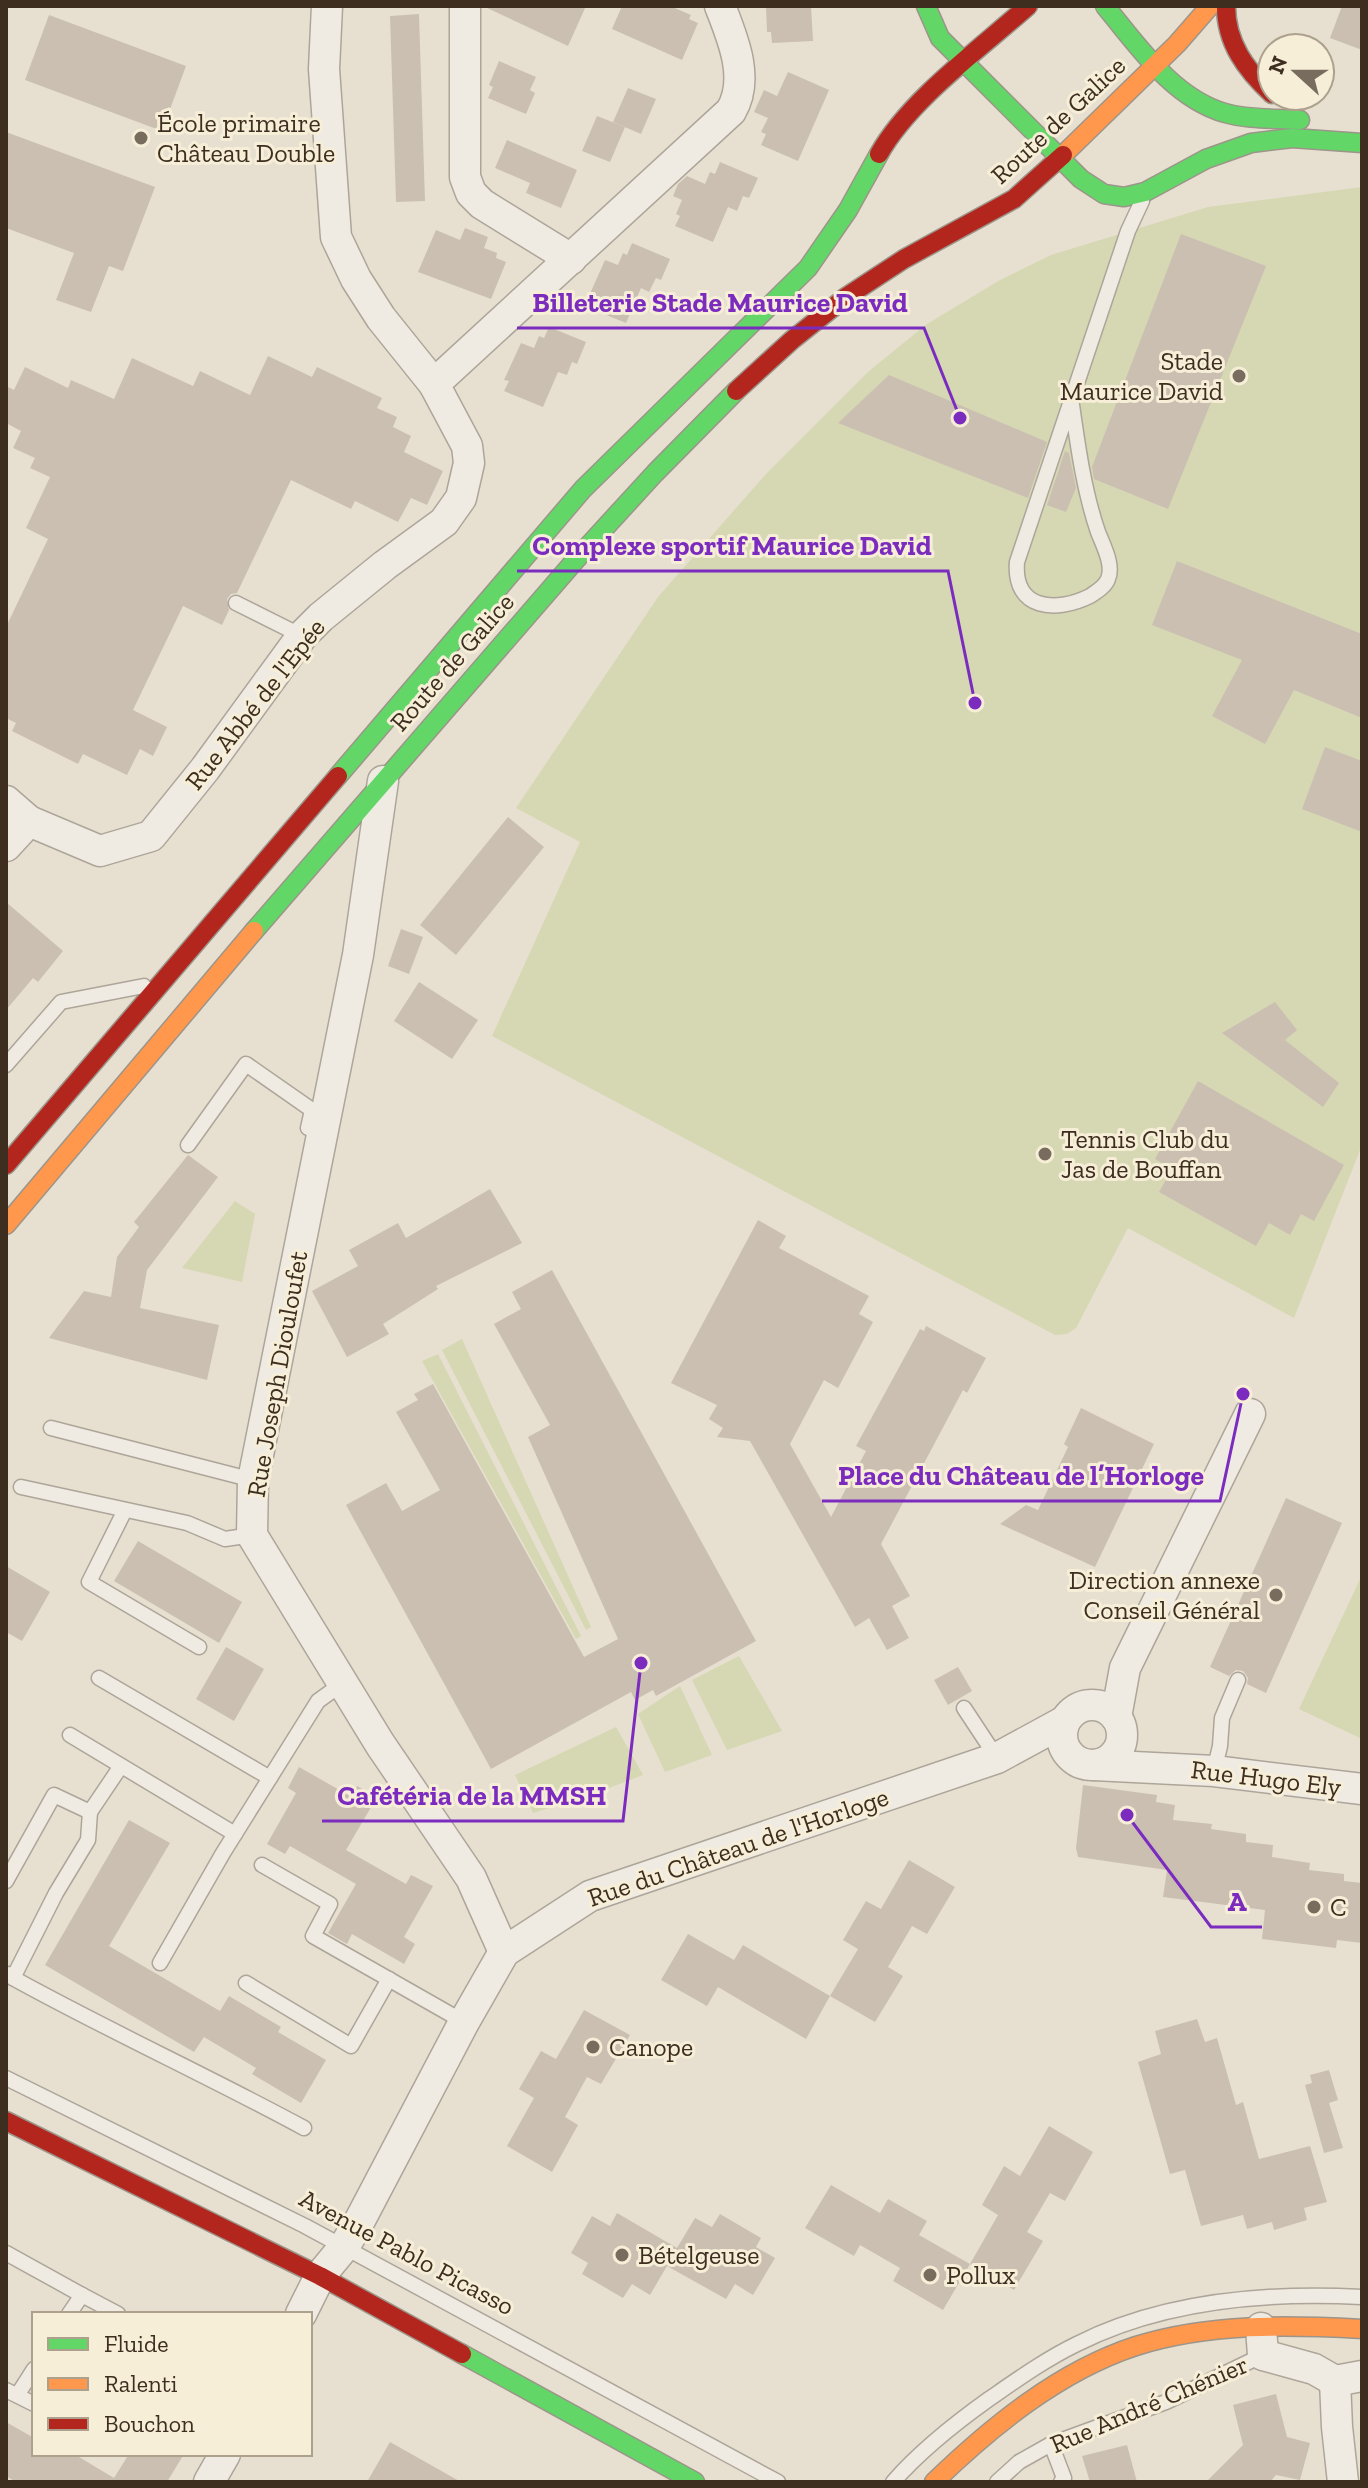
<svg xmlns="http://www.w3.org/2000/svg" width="1368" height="2488" font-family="'Zilla Slab',serif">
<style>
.green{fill:#d6d7b3}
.building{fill:#cbbfb2}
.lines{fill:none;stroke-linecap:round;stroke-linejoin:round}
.lane-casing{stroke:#ada599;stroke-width:17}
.street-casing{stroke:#ada599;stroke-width:33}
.fast-casing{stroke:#9c958a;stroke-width:21}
.slow-casing{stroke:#9c958a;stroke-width:21}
.jam-casing{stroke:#9c958a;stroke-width:21}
.lane{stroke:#efebe3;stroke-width:14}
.street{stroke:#efebe3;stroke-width:30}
.fast{stroke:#63d668;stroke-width:18}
.slow{stroke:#ff974d;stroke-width:18}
.jam{stroke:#b3261e;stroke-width:18}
.poi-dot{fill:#786c5e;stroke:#f7eed8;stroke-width:3}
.labels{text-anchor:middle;stroke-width:6;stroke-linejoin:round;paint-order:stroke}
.street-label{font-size:26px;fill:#3d2e20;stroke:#f7eed8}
.poi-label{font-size:26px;fill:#3d2e20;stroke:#f7eed8;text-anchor:start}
.leader{fill:none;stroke:#7b2cbf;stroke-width:3}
.callout-dot{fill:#7b2cbf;stroke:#f7eed8;stroke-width:3}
.callout-label{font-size:28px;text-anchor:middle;font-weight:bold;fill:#7b2cbf;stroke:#f7eed8;stroke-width:6;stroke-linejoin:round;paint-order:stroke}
</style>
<rect width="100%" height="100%" fill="#e7e0d1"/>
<g class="green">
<polygon points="1362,187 1362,1145 1294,1318 1128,1228 1076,1328 1067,1334 1055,1335 492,1036 580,842 516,808 658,597 765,475 869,371 927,324 1000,280 1051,255 1208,207"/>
<polygon points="235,1201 255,1214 242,1282 182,1268"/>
<polygon points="462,1339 591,1627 586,1630 442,1350"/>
<polygon points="438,1354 581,1636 576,1639 422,1361"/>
<polygon points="1362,1575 1362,1739 1299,1709"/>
<polygon points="739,1656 782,1731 727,1750 692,1680"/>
<polygon points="680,1686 712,1755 665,1772 638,1714"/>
<polygon points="616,1727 643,1775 596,1793 533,1813 515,1775"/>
</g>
<g class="building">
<polygon points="483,6 586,6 568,46"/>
<polygon points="622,6 670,6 691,15 689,19 698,23 682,60 612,29"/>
<polygon points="766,6 811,6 813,41 772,43 771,32 767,32"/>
<polygon points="1342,6 1362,6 1362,50 1330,38"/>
<polygon points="419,14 425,201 396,202 390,16"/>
<polygon points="49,15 186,66 162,131 25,80"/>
<polygon points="499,61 536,77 530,90 535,93 526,114 488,98 493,87 489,85"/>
<polygon points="788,72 829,90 798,161 761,145 766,134 761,132 768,118 754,112 764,90 777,96"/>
<polygon points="628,88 656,99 641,134 613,122"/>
<polygon points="597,116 625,127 610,162 582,151"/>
<polygon points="6,132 155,187 123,271 109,266 91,312 56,300 74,253 6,228"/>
<polygon points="507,140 577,170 561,208 526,193 530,183 495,168"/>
<polygon points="720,162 758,178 749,198 743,196 737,211 728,207 713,242 675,226 680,216 676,214 682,200 673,196 678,184 687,176 705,184 710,172 715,174"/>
<polygon points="465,228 488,237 484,248 497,253 496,258 506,262 491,299 418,272 436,230 460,240"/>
<polygon points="1181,234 1266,266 1168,509 1094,479 1092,467"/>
<polygon points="632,243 670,259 661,280 656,278 649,292 641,288 626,323 589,308 593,298 589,296 605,260 618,265 623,253 627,255"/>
<polygon points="549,327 586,342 577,364 572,362 567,375 558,372 543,407 504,391 509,381 504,380 521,343 534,348 539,336 544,338"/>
<polygon points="268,356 312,377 317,367 382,398 377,408 397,417 393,427 411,436 404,452 443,471 427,505 411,498 398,522 355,501 351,509 291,480 237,593 231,594 227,599 229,610 222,625 183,606 133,710 167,727 153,756 140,749 127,775 83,754 78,764 12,731 16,723 6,718 6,627 48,539 26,528 50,477 30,468 35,458 13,448 21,431 6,423 6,386 14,390 25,367 68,388 71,380 114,399 132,358 193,386 200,371 250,395"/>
<polygon points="889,375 1047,442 1028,498 838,423"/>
<polygon points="1065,451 1069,453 1076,488 1066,512 1047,505"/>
<polygon points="1177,561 1362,634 1362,718 1294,690 1265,744 1212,716 1242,660 1152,625"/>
<polygon points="1325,747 1362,761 1362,832 1302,809"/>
<polygon points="508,817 544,847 456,955 420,925"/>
<polygon points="6,902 63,951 38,982 33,978 6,1010"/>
<polygon points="401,929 423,937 409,974 388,966"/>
<polygon points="419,982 478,1020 452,1059 394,1021"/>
<polygon points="1275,1002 1297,1030 1285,1040 1339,1083 1323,1107 1222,1033"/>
<polygon points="1198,1081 1344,1165 1314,1221 1301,1214 1290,1235 1269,1223 1256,1246 1159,1192 1172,1169 1155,1159"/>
<polygon points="188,1155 218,1177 147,1270 140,1308 219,1325 207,1380 49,1338 84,1291 111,1297 117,1257 139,1227 134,1222"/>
<polygon points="490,1189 522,1243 436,1286 438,1289 383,1324 389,1334 347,1357 312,1291 358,1266 349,1250 398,1223 406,1238"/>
<polygon points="758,1220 786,1236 779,1248 869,1296 859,1314 873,1322 838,1388 824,1380 790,1444 831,1517 866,1451 856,1446 920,1329 924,1331 926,1326 986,1358 967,1393 963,1390 881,1544 910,1596 892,1606 909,1638 887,1650 869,1618 855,1627 750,1441 717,1437 723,1428 709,1419 717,1405 671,1383"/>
<polygon points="552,1270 756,1641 656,1696 653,1690 635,1700 631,1692 491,1769 346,1505 386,1483 402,1511 440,1490 396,1412 418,1400 414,1394 433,1384 584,1657 618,1639 528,1437 550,1425 494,1324 521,1309 512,1292"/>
<polygon points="1081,1408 1154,1444 1095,1567 1000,1524 1026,1505 1038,1510 1068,1447 1064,1444"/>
<polygon points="1286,1498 1342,1523 1266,1693 1247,1684 1248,1678 1243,1671 1236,1670 1229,1676 1210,1667"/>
<polygon points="138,1541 242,1602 219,1643 114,1581"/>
<polygon points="6,1566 50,1592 22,1641 6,1632"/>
<polygon points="226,1647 264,1669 234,1721 196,1699"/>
<polygon points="958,1667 972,1691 948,1705 934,1680"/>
<polygon points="299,1767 350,1796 357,1786 377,1797 346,1850 406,1884 411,1875 433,1886 404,1937 415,1944 404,1964 352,1934 347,1944 328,1933 356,1884 290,1846 285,1854 267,1844 296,1793 288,1788"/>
<polygon points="1083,1785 1157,1795 1156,1802 1175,1805 1173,1820 1212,1824 1211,1829 1246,1834 1246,1842 1273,1845 1272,1857 1310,1863 1309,1870 1344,1874 1344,1881 1362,1883 1362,1943 1337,1940 1336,1948 1262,1939 1265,1910 1163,1897 1167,1870 1078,1857 1076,1848"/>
<polygon points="129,1820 170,1843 109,1946 220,2011 229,1996 281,2027 278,2032 326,2060 301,2103 252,2074 256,2068 204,2037 194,2052 45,1965"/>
<polygon points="909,1860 955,1887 927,1934 912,1926 888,1967 903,1976 875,2022 830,1996 858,1949 843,1940 866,1901 881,1909"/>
<polygon points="688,1934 734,1960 743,1945 830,1996 806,2039 718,1987 707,2006 661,1980"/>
<polygon points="584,2010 630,2035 601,2084 587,2077 565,2117 578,2125 552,2172 507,2146 534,2098 519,2089 541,2051 556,2059"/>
<polygon points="1197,2019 1205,2042 1217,2038 1236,2105 1243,2102 1259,2159 1310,2146 1327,2202 1304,2208 1307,2220 1274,2230 1272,2222 1247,2229 1243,2215 1201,2226 1185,2170 1170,2174 1138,2062 1161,2054 1155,2031"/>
<polygon points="1329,2070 1338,2100 1329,2103 1343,2148 1324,2153 1305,2085 1312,2083 1310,2075"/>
<polygon points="1049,2126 1093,2152 1065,2201 1050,2193 1027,2232 1043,2241 1014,2290 970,2264 998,2215 982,2205 1004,2166 1020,2176"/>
<polygon points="831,2185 880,2213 888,2199 927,2221 919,2235 970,2264 943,2310 893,2281 900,2268 860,2245 854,2256 805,2228"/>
<polygon points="617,2213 677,2248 695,2218 712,2227 720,2214 761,2238 756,2247 775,2258 753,2295 735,2284 726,2299 667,2266 650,2295 632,2284 623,2298 582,2274 588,2263 571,2253 592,2216 610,2226"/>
<polygon points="1276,2394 1287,2437 1310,2443 1300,2480 1276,2475 1270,2482 1206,2482 1243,2445 1233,2405"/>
<polygon points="6,2422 34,2438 34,2454 74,2454 114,2478 129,2454 184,2454 167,2482 16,2482 6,2476"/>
<polygon points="390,2442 461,2482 367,2482"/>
<polygon points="1127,2445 1137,2482 1090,2482 1082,2456"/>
</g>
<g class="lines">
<defs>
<g id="lane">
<path d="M1072,405c6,42 12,86 26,127 5,13 16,33 10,47 -3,8 -12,13 -18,17 -34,17 -77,14 -73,-34l111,-331 14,-30"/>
<polyline points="236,603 302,636"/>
<polyline points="6,1065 61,1002 144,986"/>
<polyline points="188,1145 246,1064 312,1110 308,1128"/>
<polyline points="51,1428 253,1480"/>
<polyline points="21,1487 187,1523 225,1539 252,1535"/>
<polyline points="125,1510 89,1582 199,1647"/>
<polyline points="99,1678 270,1778"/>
<polyline points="964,1708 997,1758"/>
<polyline points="70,1735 235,1834"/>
<polyline points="1214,1771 1220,1746 1222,1718 1238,1680"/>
<polyline points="262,1865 330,1904 313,1936 464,2022"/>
<polyline points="6,1881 54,1795 90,1812 121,1766"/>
<polyline points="160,1963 223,1853 318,1701 343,1683"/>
<polyline points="8,1974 13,1978 56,1893 88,1840 90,1812"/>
<path d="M13,1978c96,53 195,98 291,150"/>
<polyline points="246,1983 351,2046 389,1979"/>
<polyline points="6,2078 305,2226 778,2482"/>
<polyline points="6,2253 82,2295"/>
<polyline points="69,2314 82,2295 118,2314"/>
<polyline points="6,2390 34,2404"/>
<polyline points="18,2394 34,2369"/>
<polyline points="1051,2444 1064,2478 1061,2482"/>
<path d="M893,2482c28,-32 61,-58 96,-83 29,-20 57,-40 88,-55 87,-44 189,-52 285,-47"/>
<polyline points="997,2482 1019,2462 1051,2444 1166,2402 1263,2355"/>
</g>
<g id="street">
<polyline points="465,6 465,177 471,193 482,204 571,259"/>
<path d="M434,384l297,-273c19,-32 2,-72 -11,-105"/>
<polyline points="383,781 358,955 253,1480 252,1535 380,1744 471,1878 504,1952"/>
<polyline points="6,801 29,821 100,851 151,836 205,769 302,636 321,617 385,565 444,522 461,498 469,463 467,446 434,384 381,318 356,279 336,237 324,69 327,6"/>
<polyline points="6,846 29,821"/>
<circle cx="1092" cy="1735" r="30"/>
<polyline points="1116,1717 1125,1668 1250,1414"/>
<polyline points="1094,1765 1214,1771 1362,1789"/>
<polyline points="301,2314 320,2276 344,2247 360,2220 464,2022 504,1952 590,1896 997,1758 1065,1721"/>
<polyline points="1261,2328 1263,2355 1314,2369 1335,2381 1362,2376"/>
<polyline points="1335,2381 1337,2427 1343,2482"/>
<polyline points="209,2482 225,2454"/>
</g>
<g id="fast">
<polyline points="926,6 940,38 1081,179 1104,194 1124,197 1145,192 1206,159 1251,143 1292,138 1362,143"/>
<path d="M1105,6c33,40 68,92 120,107 24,7 50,5 75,7"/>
<polyline points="338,776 583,489 808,268 848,210 879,154"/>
<polyline points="254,931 579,556 655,473 736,391"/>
<polyline points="462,2354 695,2482"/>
</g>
<g id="slow">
<polyline points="1063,155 1177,44 1210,6"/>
<polyline points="6,1225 254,931"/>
<path d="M934,2482c57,-55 125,-111 202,-136 73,-23 151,-21 226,-17"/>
</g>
<g id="jam">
<path d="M1226,6c0,37 20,64 46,88"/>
<path d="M879,154c30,-54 102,-106 149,-148"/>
<polyline points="736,391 792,340 846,297 904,259 1014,199 1063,155"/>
<polyline points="6,1165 338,776"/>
<polyline points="6,2121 320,2276 462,2354"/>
</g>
</defs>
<use href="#lane" class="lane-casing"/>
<use href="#street" class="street-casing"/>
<use href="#fast" class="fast-casing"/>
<use href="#slow" class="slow-casing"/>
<use href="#jam" class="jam-casing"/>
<use href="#lane" class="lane"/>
<use href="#street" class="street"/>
<use href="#fast" class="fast"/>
<use href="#slow" class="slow"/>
<use href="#jam" class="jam"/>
</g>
<g class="poi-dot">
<circle cx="141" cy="138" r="8"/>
<circle cx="1239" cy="376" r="8"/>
<circle cx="1045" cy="1154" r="8"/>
<circle cx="1276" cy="1595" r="8"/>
<circle cx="1314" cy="1907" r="8"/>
<circle cx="593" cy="2047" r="8"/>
<circle cx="622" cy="2255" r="8"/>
<circle cx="930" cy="2275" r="8"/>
</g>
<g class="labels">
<g class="street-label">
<text transform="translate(1058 120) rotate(-43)" y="9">Route de Galice</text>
<text transform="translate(452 662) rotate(-49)" y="9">Route de Galice</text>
<text transform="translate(255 704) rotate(-52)" y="9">Rue Abbé de l'Epée</text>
<text transform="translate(277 1374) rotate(-80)" y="9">Rue Joseph Diouloufet</text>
<text transform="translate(1266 1778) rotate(7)" y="9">Rue Hugo Ely</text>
<text transform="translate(738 1847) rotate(-19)" y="9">Rue du Château de l'Horloge</text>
<text transform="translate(407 2252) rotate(28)" y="9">Avenue Pablo Picasso</text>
<text transform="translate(1149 2404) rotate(-23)" y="9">Rue André Chénier</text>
</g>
<g class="poi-label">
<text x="157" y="132">École primaire<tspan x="157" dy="30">Château Double</tspan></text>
<text x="1223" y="370" text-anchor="end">Stade<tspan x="1223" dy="30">Maurice David</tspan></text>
<text x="1061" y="1148">Tennis Club du<tspan x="1061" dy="30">Jas de Bouffan</tspan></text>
<text x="1260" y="1589" text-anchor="end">Direction annexe<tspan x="1260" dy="30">Conseil Général</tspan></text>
<text x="1330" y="1916">C</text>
<text x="609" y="2056">Canope</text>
<text x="638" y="2264">Bételgeuse</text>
<text x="946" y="2284">Pollux</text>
</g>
</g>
<path class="leader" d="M960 418L924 328H517M975 703L948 571H517M1243 1394L1220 1501H822M641 1663L623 1821H322M1127 1815L1211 1927H1262"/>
<g class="callout-dot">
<circle cx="960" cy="418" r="8"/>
<circle cx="975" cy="703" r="8"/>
<circle cx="1243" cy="1394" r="8"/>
<circle cx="641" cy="1663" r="8"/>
<circle cx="1127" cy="1815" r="8"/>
</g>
<g class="callout-label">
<text x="720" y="312">Billeterie Stade Maurice David</text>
<text x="732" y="555">Complexe sportif Maurice David</text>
<text x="1021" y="1485">Place du Château de l’Horloge</text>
<text x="472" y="1805">Cafétéria de la MMSH</text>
<text x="1237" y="1911">A</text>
</g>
<rect width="1368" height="2488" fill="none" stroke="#3d2e20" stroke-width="16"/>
<rect x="32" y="2312" width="280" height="144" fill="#f7eed8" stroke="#ada18e" stroke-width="2"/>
<rect x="48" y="2338" width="40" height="12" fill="#63d668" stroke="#ada18e" stroke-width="2"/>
<text x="104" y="2352" font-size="24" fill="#3d2e20">Fluide</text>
<rect x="48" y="2378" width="40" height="12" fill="#ff974d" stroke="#ada18e" stroke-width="2"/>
<text x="104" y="2392" font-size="24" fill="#3d2e20">Ralenti</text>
<rect x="48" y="2418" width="40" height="12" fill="#b3261e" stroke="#ada18e" stroke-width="2"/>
<text x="104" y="2432" font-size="24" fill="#3d2e20">Bouchon</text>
<g transform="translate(1296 72) rotate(291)"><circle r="38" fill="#f7eed8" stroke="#ada18e" stroke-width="2"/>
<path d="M0-6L14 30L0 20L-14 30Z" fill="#786c5e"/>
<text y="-12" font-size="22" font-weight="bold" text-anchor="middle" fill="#3d2e20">N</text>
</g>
</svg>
